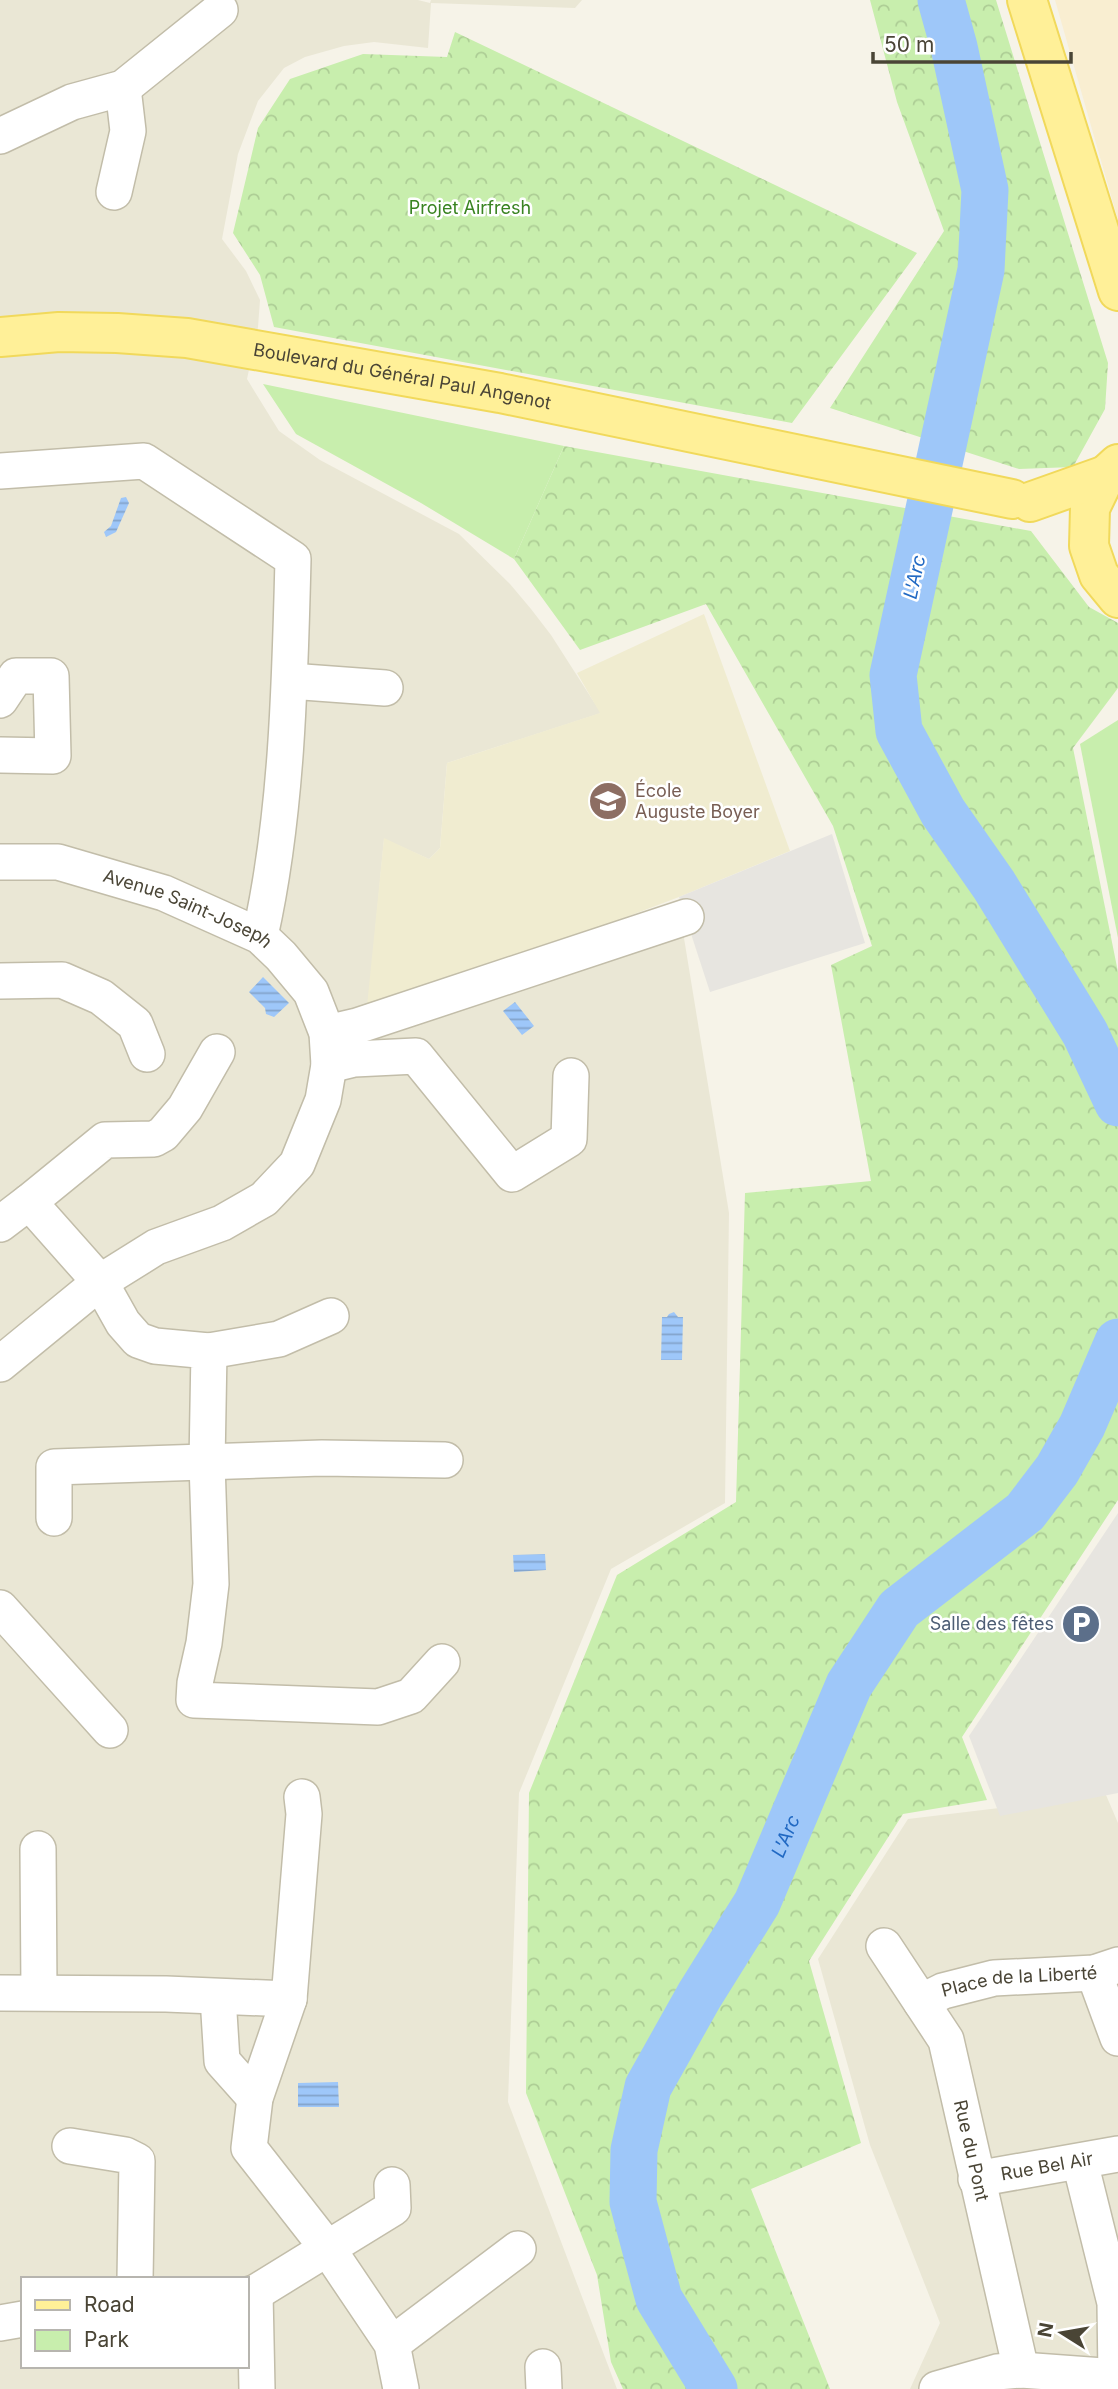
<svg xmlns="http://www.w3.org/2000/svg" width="1118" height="2389" font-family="Inter,sans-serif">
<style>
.residential{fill:#eae7d5;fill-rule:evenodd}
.commercial{fill:#f9eed1}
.education{fill:#f0ecd0}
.green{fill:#c8eead}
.forest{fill:url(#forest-crowns)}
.parking{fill:#e7e5e0}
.water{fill:url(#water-rules)}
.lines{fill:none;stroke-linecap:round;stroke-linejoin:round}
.river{stroke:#9ec7f9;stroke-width:47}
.minor-casing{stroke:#c2bda9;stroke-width:38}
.major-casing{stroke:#f1d95b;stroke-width:42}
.minor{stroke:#fff;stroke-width:35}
.major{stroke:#fff098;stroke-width:38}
.labels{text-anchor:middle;stroke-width:5;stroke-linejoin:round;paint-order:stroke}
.park-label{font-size:18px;fill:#398321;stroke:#fff}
.street-label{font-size:18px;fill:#4a4536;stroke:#fff}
.education-label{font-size:18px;fill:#785e54;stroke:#fff;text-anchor:start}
.service-label{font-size:18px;fill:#4e5e75;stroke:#fff;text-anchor:end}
.water-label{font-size:19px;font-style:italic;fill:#2169c3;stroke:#fff}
</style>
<defs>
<pattern id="forest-crowns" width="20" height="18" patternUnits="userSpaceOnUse" patternTransform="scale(1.75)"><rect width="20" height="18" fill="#c8eead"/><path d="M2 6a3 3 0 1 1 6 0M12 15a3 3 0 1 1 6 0" fill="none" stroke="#adcd95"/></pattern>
<pattern id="water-rules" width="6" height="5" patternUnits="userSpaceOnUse" patternTransform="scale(1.75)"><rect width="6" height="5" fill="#9ec7f9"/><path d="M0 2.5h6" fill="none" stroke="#83a3ca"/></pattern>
</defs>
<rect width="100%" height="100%" fill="#f6f3e8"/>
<g class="residential">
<path d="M0,0h418l12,3 1,-3h151l-7,8 -144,-5 -3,45 -54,-6 -30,4 -39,11 -21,11 -26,33 -20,53 -16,85 24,32 14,29 -2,27 -11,52 32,52 41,29 139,74 51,50 21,25 20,26 50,78 -154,50 -7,85 -11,11 -45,-20 -19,199 318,-106 46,281 -4,290 -114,66 -92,224 -11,309 109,287h-617zM23,2279h224v87h-224z"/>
<polygon points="1106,1795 1118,1823 1118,2389 910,2389 940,2323 870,2145 818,1959 908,1819"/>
</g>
<polygon class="commercial" points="1055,0 1118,0 1118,220"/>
<polygon class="education" points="704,614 790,851 679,897 366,1016 384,838 429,859 440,848 447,763 600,713 577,673"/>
<g class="green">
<polygon points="263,384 564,446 514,559 421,503 296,434"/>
<polygon points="1118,720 1118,938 1080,744"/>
</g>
<g class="forest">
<polygon points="870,0 996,0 1108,363 1105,409 1073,467 1019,469 830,408 944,231 897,102"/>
<polygon points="455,32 917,253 792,423 274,327 260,275 233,233 258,128 290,79 363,54 447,57"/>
<polygon points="564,446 1031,531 1089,607 1118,623 1118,688 1073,748 1118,972 1118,1500 962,1737 987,1800 903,1814 809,1961 861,2143 751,2189 830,2389 623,2389 611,2362 597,2275 526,2093 529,1793 617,1575 736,1502 745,1193 871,1181 831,965 872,946 833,826 706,604 580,650 514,559"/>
</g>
<g class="parking">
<polygon points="832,834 865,943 710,992 679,897"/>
<polygon points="1118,1513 1118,1793 1000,1816 969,1736"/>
</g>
<g class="water">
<polygon points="126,497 129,503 116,532 106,537 104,532 111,526 121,498"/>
<polygon points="263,977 289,1003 274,1017 266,1014 265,1008 249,992"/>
<polygon points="515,1002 534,1026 522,1035 503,1011"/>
<polygon points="674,1312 678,1317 683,1317 682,1360 661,1360 662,1317 667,1317 669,1314"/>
<polygon points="545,1554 546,1570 514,1572 513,1555"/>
<polygon points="338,2082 339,2107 298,2107 298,2083"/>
</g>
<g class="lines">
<g class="river">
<polyline points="941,0 954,47 985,190 981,270 893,675 899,731 943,812 994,885 1085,1033 1118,1103"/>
<path id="s1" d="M714,2389l-55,-90 -26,-97 1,-52 14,-63 51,-91 58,-93 92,-218 50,-76 126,-97 32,-42 25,-44 36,-84"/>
</g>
<defs>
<g id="minor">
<polyline points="0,136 72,102 123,88 220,10"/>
<polyline points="114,192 128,131 123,88"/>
<path d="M0,471l144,-10 149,98c-3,124 -6,256 -33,377"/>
<polyline points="290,681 385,688"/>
<polyline points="0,700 16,676 51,676 53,756 0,755"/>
<path id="s2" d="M0,862h58l106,31 96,43 21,20 30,36 16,41 2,32 -6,35 -26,64 -33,35 -42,24 -66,24 -56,35 -100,82"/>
<polyline points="0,981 62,980 101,997 135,1024 147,1054"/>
<polyline points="327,1033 357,1026 686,917"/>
<polyline points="217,1052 185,1108 163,1134 154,1139 105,1140 29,1202 100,1282 123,1323 138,1340 155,1346 209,1351 207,1463 211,1584 204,1643 195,1683 194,1700 378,1707 411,1696 442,1662"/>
<polyline points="329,1065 354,1059 416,1056 512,1174 569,1139 571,1076"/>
<polyline points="0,1224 29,1202"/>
<polyline points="209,1351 279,1339 331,1316"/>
<polyline points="54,1518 54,1467 322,1458 445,1460"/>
<polyline points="0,1608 110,1730"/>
<polyline points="38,1849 39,1992"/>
<path id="s3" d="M884,1946l62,94 75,330"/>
<polyline points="1094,1973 1118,2038"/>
<polyline points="0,1993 166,1994 289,1999 304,1814 302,1797"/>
<polyline points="218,1997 222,2061 255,2098"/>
<polyline points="289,1999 255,2098 249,2148 328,2249 392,2344 401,2389"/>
<path id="s4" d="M921,2002l22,-11 51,-13 100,-5 24,-8"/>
<polyline points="70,2146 125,2155 137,2161 135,2279"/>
<polyline points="1080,2162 1115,2303 1116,2377"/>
<path id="s5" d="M976,2179l142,-25"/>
<polyline points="255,2293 393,2208 392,2185"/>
<polyline points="247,2295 255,2293 257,2389"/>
<polyline points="0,2323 23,2319"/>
<polyline points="392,2344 518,2249"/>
<polyline points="543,2367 544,2389"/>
<polyline points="937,2389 997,2372 1021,2370 1118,2377"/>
</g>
<g id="major">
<polyline points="1027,0 1118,291"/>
<path id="s6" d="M0,337l59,-5 58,1 70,5 313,55 512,106"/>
<polyline points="1118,464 1106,475 1090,508 1089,546 1099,575 1118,598"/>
<polyline points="1030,502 1106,475"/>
</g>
</defs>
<use href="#minor" class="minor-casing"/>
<use href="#major" class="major-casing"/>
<use href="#minor" class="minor"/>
<use href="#major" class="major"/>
</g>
<defs>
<symbol id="school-disc" viewBox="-11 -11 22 22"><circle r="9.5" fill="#8d6e63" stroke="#fff"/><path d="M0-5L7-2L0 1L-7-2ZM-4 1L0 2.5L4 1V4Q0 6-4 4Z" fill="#fff"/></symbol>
<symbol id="parking-disc" viewBox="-11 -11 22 22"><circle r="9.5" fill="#5c6f8a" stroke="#fff"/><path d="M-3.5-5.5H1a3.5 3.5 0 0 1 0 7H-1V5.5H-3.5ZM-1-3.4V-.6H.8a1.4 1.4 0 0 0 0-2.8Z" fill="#fff"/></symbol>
</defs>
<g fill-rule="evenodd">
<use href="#school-disc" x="586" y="779" width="44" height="44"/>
<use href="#parking-disc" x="1059" y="1602" width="44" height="44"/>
</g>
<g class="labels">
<g class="park-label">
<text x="470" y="214">Projet Airfresh</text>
</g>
<g class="street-label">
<text dy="6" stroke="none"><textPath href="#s6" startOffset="406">Boulevard du Général Paul Angenot</textPath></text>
<text dy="6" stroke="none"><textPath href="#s2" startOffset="196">Avenue Saint-Joseph</textPath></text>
<text dy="6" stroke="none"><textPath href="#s4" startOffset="102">Place de la Liberté</textPath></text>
<text dy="6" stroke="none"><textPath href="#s3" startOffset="226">Rue du Pont</textPath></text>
<text dy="6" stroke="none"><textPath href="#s5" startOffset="72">Rue Bel Air</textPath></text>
</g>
<g class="education-label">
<text x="635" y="797">École<tspan x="635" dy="21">Auguste Boyer</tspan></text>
</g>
<g class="service-label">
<text x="1054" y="1630">Salle des fêtes</text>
</g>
<g class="water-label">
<text transform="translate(914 577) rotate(-78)" y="7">L'Arc</text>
<text dy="7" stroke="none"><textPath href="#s1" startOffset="609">L'Arc</textPath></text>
</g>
</g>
<rect x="21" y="2277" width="228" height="91" fill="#ffffff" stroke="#b7b5af" stroke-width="2"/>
<rect x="35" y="2300" width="35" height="10" fill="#fff098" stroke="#b7b5af" stroke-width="2"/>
<text x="84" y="2312" font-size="21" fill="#4a4536">Road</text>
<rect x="35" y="2330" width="35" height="21" fill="#c8eead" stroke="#b7b5af" stroke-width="2"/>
<text x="84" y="2347" font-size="21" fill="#4a4536">Park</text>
<g transform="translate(1062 2333) rotate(281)" stroke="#ffffff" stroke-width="5" paint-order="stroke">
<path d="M0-5L12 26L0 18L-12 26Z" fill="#4a4536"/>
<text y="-10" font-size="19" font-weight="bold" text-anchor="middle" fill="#4a4536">N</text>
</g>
<path d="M873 52v10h198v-10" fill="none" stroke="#4a4536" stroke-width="3.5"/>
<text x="884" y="52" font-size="21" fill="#4a4536" stroke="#ffffff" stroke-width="5" paint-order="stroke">50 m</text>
</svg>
